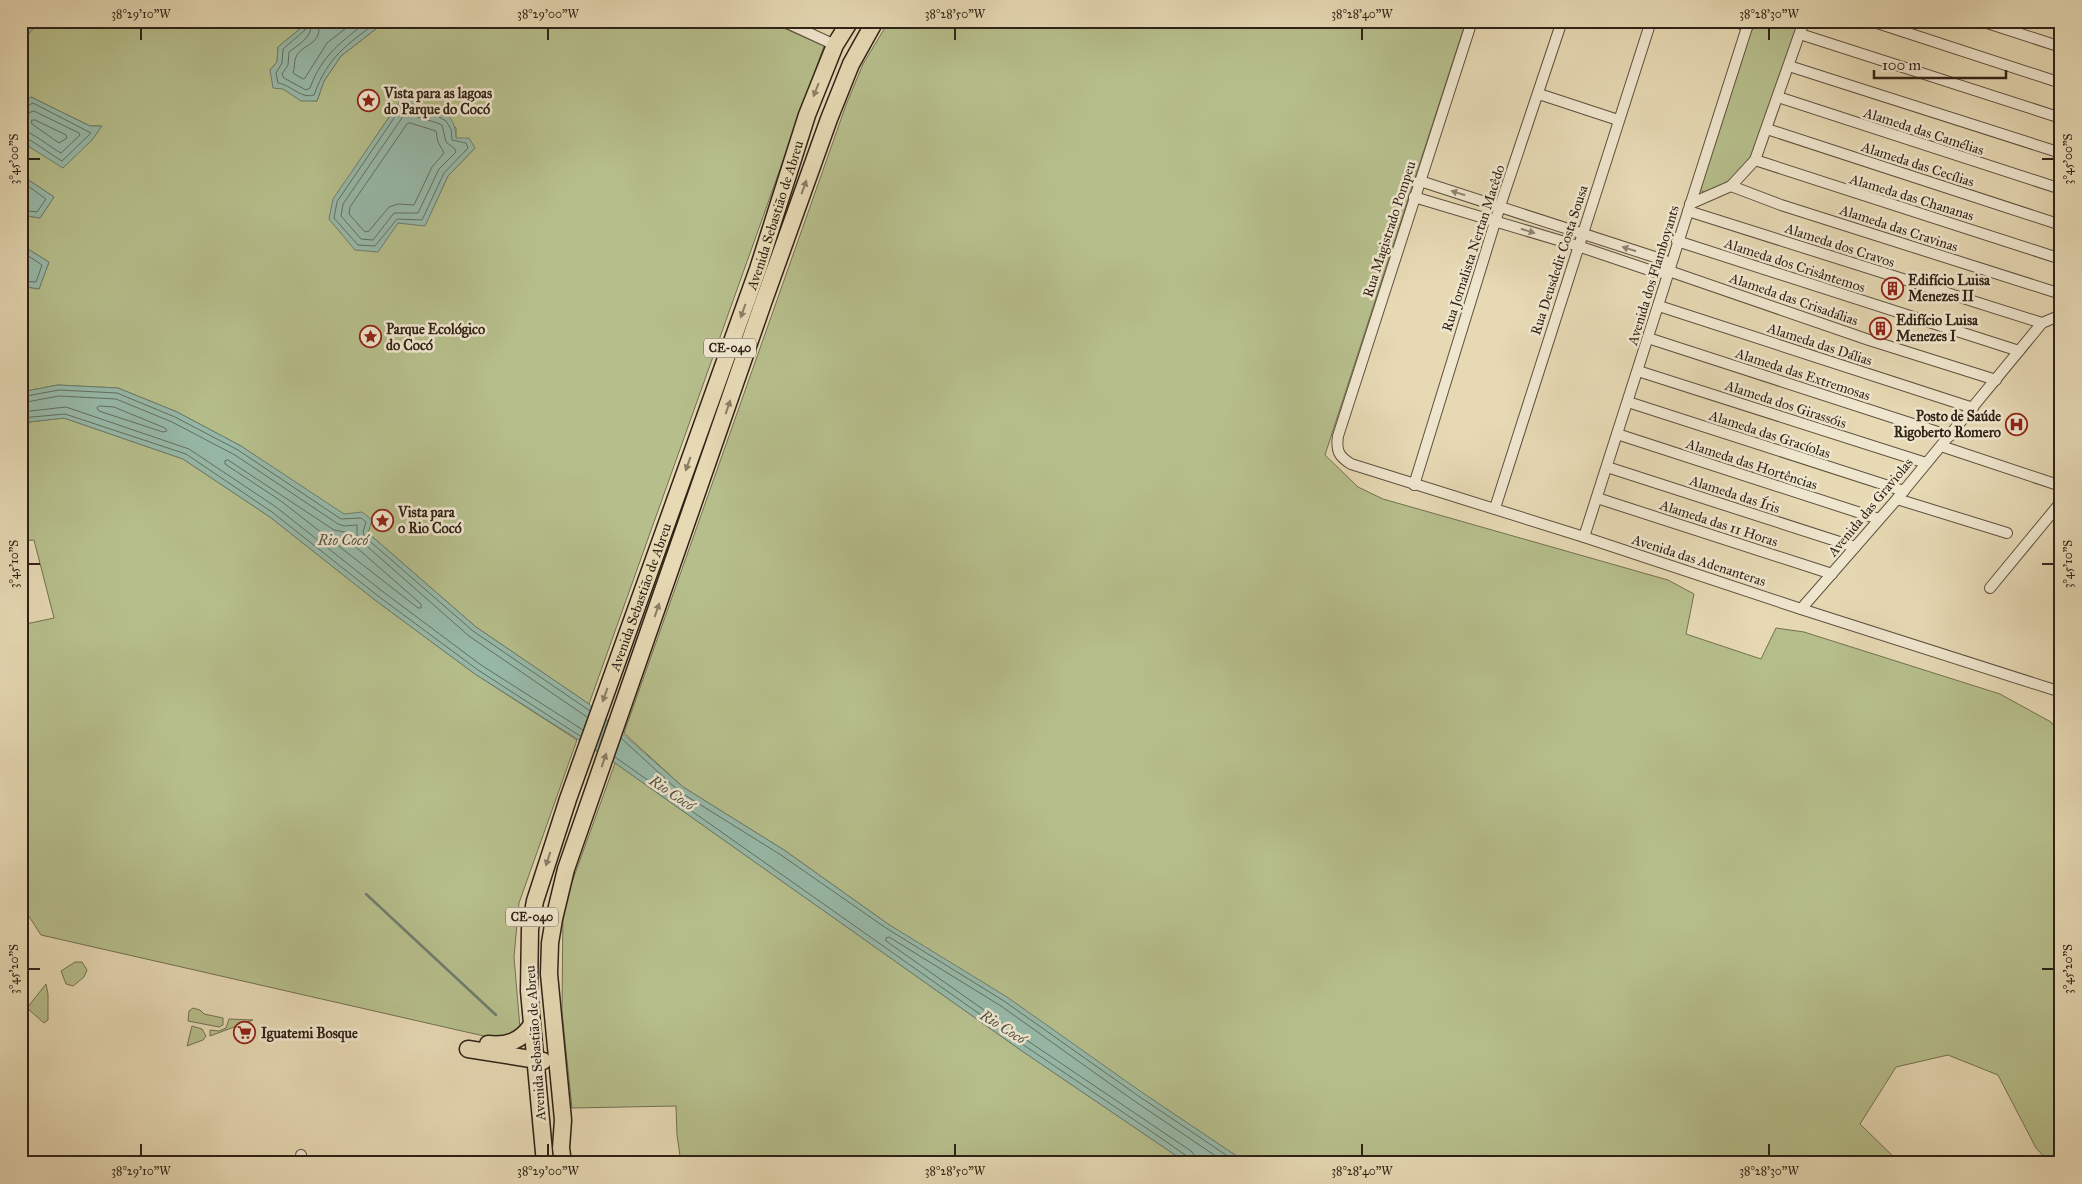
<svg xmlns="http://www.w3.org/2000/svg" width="2082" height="1184" font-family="'IM FELL Great Primer',serif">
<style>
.green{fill:#b6bf8c;stroke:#737052;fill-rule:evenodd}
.water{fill:#97baaa;stroke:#6e7d6f}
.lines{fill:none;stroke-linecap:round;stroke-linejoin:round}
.shore{stroke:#646e60;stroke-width:1}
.stream{stroke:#6e7d6f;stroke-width:2.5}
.minor-casing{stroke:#5e503e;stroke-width:12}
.primary-casing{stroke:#302217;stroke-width:19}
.minor{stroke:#efe6ce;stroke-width:10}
.primary{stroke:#e6d9b4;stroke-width:16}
.oneway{fill:#8b7e66}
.oneway2{fill:#908472}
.ticks{fill:none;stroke:#302217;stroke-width:2}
.labels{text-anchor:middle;stroke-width:5;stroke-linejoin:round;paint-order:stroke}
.shield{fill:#efe6ce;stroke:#695d4e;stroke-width:1}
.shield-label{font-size:12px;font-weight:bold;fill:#302217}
.poi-label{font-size:14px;font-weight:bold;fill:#302217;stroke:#efe6ce;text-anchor:start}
.street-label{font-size:14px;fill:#302217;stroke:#efe6ce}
.water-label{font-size:15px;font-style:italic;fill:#4f5043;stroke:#efe6ce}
.neatline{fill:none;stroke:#302217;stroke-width:2}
.ticks-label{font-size:12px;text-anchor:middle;fill:#302217}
</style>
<rect width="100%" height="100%" fill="#e6d9b4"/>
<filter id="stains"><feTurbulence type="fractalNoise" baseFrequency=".004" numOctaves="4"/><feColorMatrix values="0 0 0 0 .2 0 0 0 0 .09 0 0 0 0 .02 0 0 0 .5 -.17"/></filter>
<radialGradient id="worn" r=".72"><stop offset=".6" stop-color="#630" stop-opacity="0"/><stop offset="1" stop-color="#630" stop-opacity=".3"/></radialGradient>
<g class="green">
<path d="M40,21h255l6,7 -23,19 -1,15 -7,8c13,20 22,30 47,31l7,-20 17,-25 45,-35h382l56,25 -235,658 -113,-77 -108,-94 -127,-87 -64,-34 -59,-24 -60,-3 -37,7v-106l18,3 10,-27 -28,-17v-30l19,3 14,-21 -33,-22v-36l10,9 70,-22h-11l-59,-29 -10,9v-64zM407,91l15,17 14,2 20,18v10l19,10 -27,28 -23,49 -27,-2 -23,-85z"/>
<polygon points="889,21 1466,21 1325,455 1358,487 1383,499 1668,580 1694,594 1686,634 1761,659 1776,628 1804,632 2000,694 2051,722 2061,736 2061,1163 2050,1163 2036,1148 1998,1075 1948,1055 1896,1067 1860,1124 1900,1163 1247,1163 888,924 784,850 683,787 624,733 846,105 863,64"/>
<path d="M1753,21h47l-46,134c-12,17 -31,34 -51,37l-3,-2z"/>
<polygon points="64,418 183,459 270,517 375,600 475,674 577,740 519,903 514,957 520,1028 497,1039 41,935 21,904 21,625 54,618 34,540 21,541 21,423"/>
<polygon points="615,763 1022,1051 1187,1163 681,1163 677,1135 676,1106 572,1108 562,1012 563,907"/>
<polygon points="75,962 82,962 87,970 84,977 73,986 66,984 61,971"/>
<polygon points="46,984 48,994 48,1020 44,1023 27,1008"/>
<polygon points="193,1008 200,1010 204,1014 223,1018 223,1025 219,1027 188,1021 189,1011"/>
<polygon points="229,1019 253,1020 210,1036 210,1030 219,1031 226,1028"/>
<polygon points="192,1026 202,1029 206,1036 203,1040 187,1046"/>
</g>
<g class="water">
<polygon points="21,21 40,21 21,42"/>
<polygon points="295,21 386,21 341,56 324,81 317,101 301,101 283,89 273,88 270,70 277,62 278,47 301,28"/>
<path d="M407,91l15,17c21,2 33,6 34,30h13l6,10 -27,28 -23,50 -27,-3 -20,29 -23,-2 -26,-31 4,-20z"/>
<polygon points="31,97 90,126 102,126 92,140 63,168 31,148 21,139 21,106"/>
<polygon points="21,175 54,197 40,218 21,215"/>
<polygon points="21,245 49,262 39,289 21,286"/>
<polygon points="58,385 118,388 177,412 241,446 344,514 362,512 372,520 368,533 476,627 589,704 683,787 784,850 888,924 1007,997 1140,1091 1247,1163 1187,1163 1022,1051 615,763 475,674 375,600 270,517 183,459 64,418 21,423 21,392"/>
</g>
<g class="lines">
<g class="shore">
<path d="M302,21l3,4v5l-22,19 -1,14 -6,10 2,10c13,2 23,16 36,12 14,-39 33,-50 64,-74"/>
<path d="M310,21c5,15 -11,23 -21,31l-1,13 -6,9 2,4 22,12 4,-2c12,-33 31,-46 58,-67"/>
<path d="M318,21c6,25 -16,22 -22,36 -2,4 -1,11 -3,16l10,6 2,-1 22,-35 28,-22"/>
<polygon points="406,101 409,101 419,112 434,114 446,121 451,129 452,140 466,143 468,148 444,173 422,220 397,219 375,246 358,245 334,218 337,202"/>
<path d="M21,109l12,-6 58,30 -29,28c-9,-5 -34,-24 -41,-25"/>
<path d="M410,111c8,10 20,8 32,14l4,17 9,7 1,3 -17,17 -21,44h-24l-21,27 -12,-1 -20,-23 2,-12 63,-92z"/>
<path d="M21,115l13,-4 45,22 1,2 -19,18c-10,-5 -31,-23 -40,-23"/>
<polygon points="32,120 35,120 66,135 67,138 59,143 32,124"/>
<polygon points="410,123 436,131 438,142 444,153 432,167 414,205 398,204 389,207 369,231 365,232 349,214 350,207 407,124"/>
<polyline points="21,181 46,199 37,212 21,210"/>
<polyline points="21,251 42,265 36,282 21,281"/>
<polyline points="21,397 59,390 117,393 175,417 238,450 341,519 361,518 366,522 363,532 365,537 473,631 590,711"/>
<polyline points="21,403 59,396 116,399 172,422 235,455 338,524 344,526 357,525 357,535 361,541 469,636 587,717"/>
<polygon points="100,406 114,407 165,428 167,431 163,432 99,411 97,408"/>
<polyline points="21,412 66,407 189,449 276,507 382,591 481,665 583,730"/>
<polyline points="21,418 65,414 186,454 272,512 378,596 478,670 580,736"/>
<polygon points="228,460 334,530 349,533 356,547 421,604 421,608 418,608 281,501 225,464 225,461"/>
<polyline points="621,738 680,792 781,855 886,928 1004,1001 1137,1095 1238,1163"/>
<polyline points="615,757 1025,1046 1161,1138 1188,1157 1190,1163"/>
<polyline points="1196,1163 1195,1156 1191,1151 1028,1041 886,941 886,938 889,937 1001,1006 1133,1100 1226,1163"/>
</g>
<polyline class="stream" points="366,894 496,1015"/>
<defs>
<g id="minor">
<polyline points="783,21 835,45"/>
<path d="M1472,21l-134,415c-2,14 0,20 13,28l233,73 217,72 260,83"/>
<polyline points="1732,21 1748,26"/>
<polyline points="1871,21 2061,83"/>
<polyline points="1981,21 2061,47"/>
<polyline points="1800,34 2061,118"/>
<polyline points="1789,66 2061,153"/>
<polyline points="1539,94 1618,120"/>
<polyline points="1778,97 2061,189"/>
<polyline points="1767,129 2061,225"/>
<polyline points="1755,160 2061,259"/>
<polyline points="1420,181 1664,260 1669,271"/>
<polyline points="1731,186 1781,205 2061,294"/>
<polyline points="1414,197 1578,246 1658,273 1669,271 1869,340 1996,380"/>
<polyline points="1690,204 1731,186 1755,160 1804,21"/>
<polyline points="1688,211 2042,323"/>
<polyline points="1677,241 2019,351"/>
<polyline points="1659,306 1973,408"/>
<polyline points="1648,338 1950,436"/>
<polyline points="1638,371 1926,463"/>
<polyline points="1628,402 1904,491"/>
<polyline points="1617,434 1879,519"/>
<polyline points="1941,446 2061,486"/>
<polyline points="1607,467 1855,547"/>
<polyline points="1414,485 1500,206 1562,21"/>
<polyline points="1597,498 1832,574"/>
<polyline points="1897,499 2007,533"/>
<polyline points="1495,508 1651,21"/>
<path d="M1584,537c55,-172 110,-344 165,-516"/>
<polyline points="1990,588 2061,502"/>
<polyline points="1801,609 1897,499 2042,323 2061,315"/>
<polyline points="301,1155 302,1163"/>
</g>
<g id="primary">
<path d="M488,1044c18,2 32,-2 43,-18"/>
<polyline points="468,1049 543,1061"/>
<path id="s1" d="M545,1163l-16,-172 1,-62 5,-28 33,-102 190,-530 49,-154 28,-70 15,-24"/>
<polyline points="563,1163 561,1148 563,1120 549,974 550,943 554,919 566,869 763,303 829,119 851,64 875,21"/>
</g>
</defs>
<use href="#minor" class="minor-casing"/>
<use href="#primary" class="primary-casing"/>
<use href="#minor" class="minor"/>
<use href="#primary" class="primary"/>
</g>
<defs><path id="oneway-solid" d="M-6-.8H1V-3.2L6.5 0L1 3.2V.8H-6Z" transform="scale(1.25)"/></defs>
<g class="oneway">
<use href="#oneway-solid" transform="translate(816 90) rotate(111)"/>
<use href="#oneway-solid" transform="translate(804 187) rotate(-70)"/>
<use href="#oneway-solid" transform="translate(743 311) rotate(110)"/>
<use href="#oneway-solid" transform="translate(728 407) rotate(-71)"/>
<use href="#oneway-solid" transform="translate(688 464) rotate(110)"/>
<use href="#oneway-solid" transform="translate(657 610) rotate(-71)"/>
<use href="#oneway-solid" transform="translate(605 695) rotate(110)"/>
<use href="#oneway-solid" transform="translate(604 760) rotate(-71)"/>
<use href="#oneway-solid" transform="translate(548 859) rotate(108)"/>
</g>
<g class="oneway2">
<use href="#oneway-solid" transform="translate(1458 193) rotate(-163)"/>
<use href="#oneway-solid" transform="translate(1528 231) rotate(17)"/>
<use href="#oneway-solid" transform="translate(1629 249) rotate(-162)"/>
</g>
<path class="ticks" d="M141,28v12M548,28v12M955,28v12M1362,28v12M1769,28v12M28,159h12M2042,159h12M28,564h12M2042,564h12M28,969h12M2042,969h12M141,1144v12M548,1144v12M955,1144v12M1362,1144v12M1769,1144v12"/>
<defs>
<symbol id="sight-ring" viewBox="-11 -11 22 22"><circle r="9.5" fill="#efe6ce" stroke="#8f2418" stroke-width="1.5"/><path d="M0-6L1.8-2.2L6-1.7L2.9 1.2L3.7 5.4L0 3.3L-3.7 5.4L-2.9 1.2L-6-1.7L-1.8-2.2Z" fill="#8f2418"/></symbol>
<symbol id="building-ring" viewBox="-11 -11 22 22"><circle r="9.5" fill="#efe6ce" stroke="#8f2418" stroke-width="1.5"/><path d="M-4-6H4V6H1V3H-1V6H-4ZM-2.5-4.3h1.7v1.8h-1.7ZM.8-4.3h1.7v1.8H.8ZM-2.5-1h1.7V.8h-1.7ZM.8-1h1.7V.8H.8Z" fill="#8f2418"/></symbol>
<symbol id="hospital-ring" viewBox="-11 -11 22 22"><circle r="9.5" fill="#efe6ce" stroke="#8f2418" stroke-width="1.5"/><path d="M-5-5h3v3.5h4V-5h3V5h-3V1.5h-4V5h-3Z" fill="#8f2418"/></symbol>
<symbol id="supermarket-ring" viewBox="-11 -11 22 22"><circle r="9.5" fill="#efe6ce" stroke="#8f2418" stroke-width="1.5"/><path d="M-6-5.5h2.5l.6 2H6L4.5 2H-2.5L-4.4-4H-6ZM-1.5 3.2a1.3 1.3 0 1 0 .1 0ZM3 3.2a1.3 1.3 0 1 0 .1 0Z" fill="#8f2418"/></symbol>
</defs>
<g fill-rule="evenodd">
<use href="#sight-ring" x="356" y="88" width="25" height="25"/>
<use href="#building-ring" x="1880" y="276" width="25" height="25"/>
<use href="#building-ring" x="1868" y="316" width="25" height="25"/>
<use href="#sight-ring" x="358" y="324" width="25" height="25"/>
<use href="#hospital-ring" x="2004" y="412" width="25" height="25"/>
<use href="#sight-ring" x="370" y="508" width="25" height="25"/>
<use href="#supermarket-ring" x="232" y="1020" width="25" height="25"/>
</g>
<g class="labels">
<g class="shield">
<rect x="704" y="338.5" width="52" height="19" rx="4"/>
<rect x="506" y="907.5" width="52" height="19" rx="4"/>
</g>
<g class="shield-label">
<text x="730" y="352">CE-040</text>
<text x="532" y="921">CE-040</text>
</g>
<g class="poi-label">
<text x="384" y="98">Vista para as lagoas<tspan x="384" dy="16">do Parque do Cocó</tspan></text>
<text x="1908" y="285">Edifício Luisa<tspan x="1908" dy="16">Menezes II</tspan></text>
<text x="1896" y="325">Edifício Luisa<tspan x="1896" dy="16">Menezes I</tspan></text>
<text x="386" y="334">Parque Ecológico<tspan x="386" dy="16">do Cocó</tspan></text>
<text x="2001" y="421" text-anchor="end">Posto de Saúde<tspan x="2001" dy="16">Rigoberto Romero</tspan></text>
<text x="398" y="517">Vista para<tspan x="398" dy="16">o Rio Cocó</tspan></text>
<text x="261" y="1038">Iguatemi Bosque</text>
</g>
<g class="street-label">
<text transform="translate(1924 131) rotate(18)" y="5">Alameda das Camélias</text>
<text transform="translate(1918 164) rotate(18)" y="5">Alameda das Cecílias</text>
<text transform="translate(1912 197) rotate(17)" y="5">Alameda das Chananas</text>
<text dy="5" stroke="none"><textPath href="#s1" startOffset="990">Avenida Sebastião de Abreu</textPath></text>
<text transform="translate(1899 228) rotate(18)" y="5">Alameda das Cravinas</text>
<text transform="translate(1389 229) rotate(-72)" y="5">Rua Magistrado Pompeu</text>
<text transform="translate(1840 245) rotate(18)" y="5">Alameda dos Cravos</text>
<text transform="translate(1473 248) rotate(-72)" y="5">Rua Jornalista Nertan Macêdo</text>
<text transform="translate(1559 260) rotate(-72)" y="5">Rua Deusdedit Costa Sousa</text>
<text transform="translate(1795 265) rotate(18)" y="5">Alameda dos Crisântemos</text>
<text transform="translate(1653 275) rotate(-73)" y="5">Avenida dos Flamboyants</text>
<text transform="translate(1794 299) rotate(19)" y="5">Alameda das Crisadálias</text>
<text transform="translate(1820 344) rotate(18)" y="5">Alameda das Dálias</text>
<text transform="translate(1803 374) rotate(18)" y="5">Alameda das Extremosas</text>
<text transform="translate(1786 404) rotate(18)" y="5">Alameda dos Girassóis</text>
<text transform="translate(1770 434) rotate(18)" y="5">Alameda das Gracíolas</text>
<text transform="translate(1752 464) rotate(18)" y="5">Alameda das Hortências</text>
<text transform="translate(1735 494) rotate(18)" y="5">Alameda das Íris</text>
<text transform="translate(1870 507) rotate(-50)" y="5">Avenida das Graviolas</text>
<text transform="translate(1719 523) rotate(18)" y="5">Alameda das 11 Horas</text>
<text transform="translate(1699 560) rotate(18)" y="5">Avenida das Adenanteras</text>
<text dy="5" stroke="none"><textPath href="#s1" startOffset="585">Avenida Sebastião de Abreu</textPath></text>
<text transform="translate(535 1043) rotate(-94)" y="5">Avenida Sebastião de Abreu</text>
</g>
<g class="water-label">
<text x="343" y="545">Rio Cocó</text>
<text transform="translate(672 793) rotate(34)" y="5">Rio Cocó</text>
<text transform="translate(1003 1027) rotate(32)" y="5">Rio Cocó</text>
</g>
</g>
<rect width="2082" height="1184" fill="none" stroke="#e6d9b4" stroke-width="55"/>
<path d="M1874 70v8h132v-8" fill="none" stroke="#302217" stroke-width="2.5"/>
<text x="1882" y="70" font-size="15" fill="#302217" stroke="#efe6ce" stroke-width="4" paint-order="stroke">100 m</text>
<rect x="28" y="28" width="2026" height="1128" class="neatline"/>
<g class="ticks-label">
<text x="141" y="18">38°29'10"W</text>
<text x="548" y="18">38°29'00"W</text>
<text x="955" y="18">38°28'50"W</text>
<text x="1362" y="18">38°28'40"W</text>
<text x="1769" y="18">38°28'30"W</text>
<text transform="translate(14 159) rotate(-90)" y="4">3°45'00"S</text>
<text transform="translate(2068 159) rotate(-90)" y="4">3°45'00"S</text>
<text transform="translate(14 564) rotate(-90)" y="4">3°45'10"S</text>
<text transform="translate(2068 564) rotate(-90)" y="4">3°45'10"S</text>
<text transform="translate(14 969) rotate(-90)" y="4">3°45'20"S</text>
<text transform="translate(2068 969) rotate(-90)" y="4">3°45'20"S</text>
<text x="141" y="1175">38°29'10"W</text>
<text x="548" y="1175">38°29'00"W</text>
<text x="955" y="1175">38°28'50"W</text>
<text x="1362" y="1175">38°28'40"W</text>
<text x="1769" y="1175">38°28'30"W</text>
</g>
<rect width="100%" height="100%" filter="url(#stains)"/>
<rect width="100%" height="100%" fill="url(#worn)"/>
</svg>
